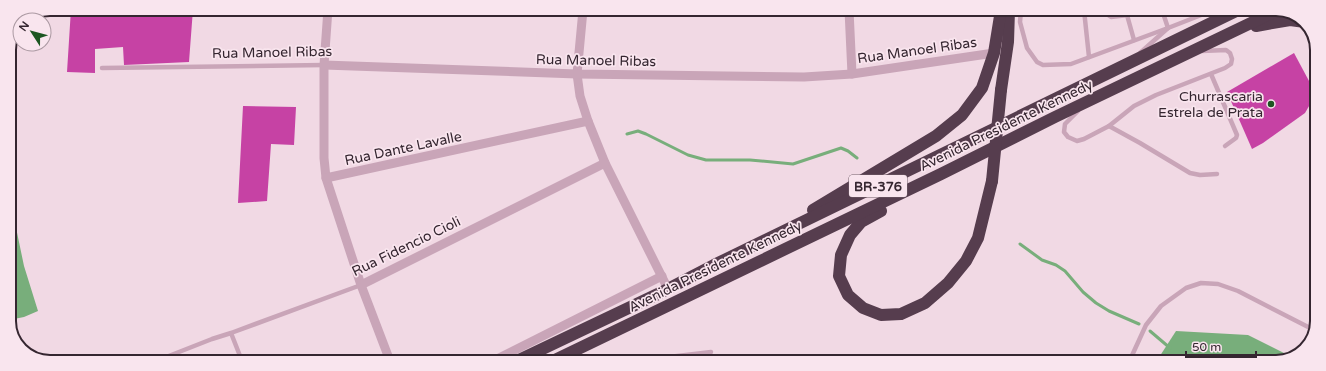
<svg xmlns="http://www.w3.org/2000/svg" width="1326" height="371" font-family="'Varela Round',sans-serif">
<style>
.water{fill:#78ae7b}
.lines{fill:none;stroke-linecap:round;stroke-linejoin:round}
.stream{stroke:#78ae7b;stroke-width:3}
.building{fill:#c642a4}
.lane{stroke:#c9a5b8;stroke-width:4.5}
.street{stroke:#c9a5b8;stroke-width:9}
.highway{stroke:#563d4e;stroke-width:12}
.highway-bridge{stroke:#563d4e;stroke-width:12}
.poi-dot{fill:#1c5621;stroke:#f9e5ee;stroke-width:1.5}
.labels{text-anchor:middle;stroke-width:3.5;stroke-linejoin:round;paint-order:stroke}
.shield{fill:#f9e5ee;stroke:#705f69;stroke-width:1}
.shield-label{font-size:13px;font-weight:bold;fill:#352630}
.street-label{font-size:14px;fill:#352630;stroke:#f9e5ee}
.poi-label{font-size:14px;fill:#352630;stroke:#f9e5ee;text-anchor:end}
.rim{fill:none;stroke:#352630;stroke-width:2}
</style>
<rect width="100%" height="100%" fill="#f1d9e4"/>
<g class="water">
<polygon points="9,211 14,218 24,266 38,311 24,317 9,320"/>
<polygon points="1176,331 1248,335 1292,357 1276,362 1156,362"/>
</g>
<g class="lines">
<g class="stream">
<polyline points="627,134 638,131 646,134 688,155 706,160 750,160 793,164 841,148 848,151 857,158"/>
<polyline points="1020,244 1042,260 1056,265 1065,271 1083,292 1096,303 1109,311 1139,324"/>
<polyline points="1150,331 1170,348"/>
</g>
</g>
<g class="building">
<polygon points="71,9 193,9 189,62 124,65 123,47 95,49 95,73 67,72"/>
<polygon points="1169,10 1184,10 1184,11 1170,15"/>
<polygon points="1294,53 1316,94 1305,113 1263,143 1252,149 1227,92"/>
<polygon points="243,106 296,107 294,145 271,144 267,201 238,203"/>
</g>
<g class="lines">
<g class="lane">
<polyline points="1021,10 1020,22 1027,48 1037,62 1043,65 1071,64 1168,28"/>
<polyline points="1084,10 1089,57"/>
<polyline points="1106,10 1108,15 1111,17 1162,11"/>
<polyline points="1162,10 1168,28"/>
<polyline points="1127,15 1134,40"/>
<polyline points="1140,53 1168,28 1214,10"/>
<polyline points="102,68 324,65"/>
<polyline points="1211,74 1237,135 1236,138 1225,146"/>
<polyline points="1078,111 1065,124 1064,132 1068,137 1077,141 1084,139 1109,126 1134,106 1156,95 1225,68 1231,64 1232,59 1230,53 1226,50 1202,51"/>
<polyline points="1109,126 1140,143 1190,173 1200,175 1217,174"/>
<polyline points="231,333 242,361"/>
<polyline points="156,361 212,339 231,333 361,285"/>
<polyline points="645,361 652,359 711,352"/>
<polyline points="1129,362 1146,325 1161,306 1186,288 1201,283 1218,284 1238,291 1316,331"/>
</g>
<g class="street">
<polyline points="328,9 324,65 324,158 326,178 361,285 390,361"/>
<polyline points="583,10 577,74 580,96 588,121 605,163 668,289"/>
<polyline points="849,10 852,74"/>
<polyline points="324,65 577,74 804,77 852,74 994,53"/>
<polyline points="326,178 588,121"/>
<polyline points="361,285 605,163"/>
<polyline points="493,361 662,276"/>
</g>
<g class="highway">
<polyline points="1256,26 1290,20 1305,22"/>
<polyline points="1001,90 1008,42 1009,10"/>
<polyline points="813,210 936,136 962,115 982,88 994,53 1001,10"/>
<polyline points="881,211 861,222 850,235 841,255 839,276 848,295 863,308 881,315 901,314 925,303 948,283 966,261 978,238 992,181"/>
<polyline points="517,361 660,293 714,265 1238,10"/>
<polyline points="553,361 941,174 1055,117 1278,10"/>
</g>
<polyline class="highway-bridge" points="992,181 1001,90"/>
</g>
<circle class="poi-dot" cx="1271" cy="104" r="4"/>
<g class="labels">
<rect class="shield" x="849" y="175" width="58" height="22" rx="3"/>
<g class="shield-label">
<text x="878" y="191">BR-376</text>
</g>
<g class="street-label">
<text transform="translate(917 50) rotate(-8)" y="5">Rua Manoel Ribas</text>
<text transform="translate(272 52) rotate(-1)" y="5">Rua Manoel Ribas</text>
<text transform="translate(596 60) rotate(1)" y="5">Rua Manoel Ribas</text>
<text transform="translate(1006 125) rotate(-26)" y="5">Avenida Presidente Kennedy</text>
<text transform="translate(403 148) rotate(-12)" y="5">Rua Dante Lavalle</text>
<text transform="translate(406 246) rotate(-26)" y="5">Rua Fidencio Cioli</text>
<text transform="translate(715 266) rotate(-26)" y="5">Avenida Presidente Kennedy</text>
</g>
<g class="poi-label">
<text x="1263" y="101">Churrascaria<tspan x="1263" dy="16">Estrela de Prata</tspan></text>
</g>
</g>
<path d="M0 0H1326V371H0ZM50 16H1276A34 34 0 0 1 1310 50V321A34 34 0 0 1 1276 355H50A34 34 0 0 1 16 321V50A34 34 0 0 1 50 16Z" fill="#f9e5ee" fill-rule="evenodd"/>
<path class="rim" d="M50 16H1276A34 34 0 0 1 1310 50V321A34 34 0 0 1 1276 355H50A34 34 0 0 1 16 321V50A34 34 0 0 1 50 16Z"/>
<g transform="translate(32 32) rotate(306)"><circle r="19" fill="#f9e5ee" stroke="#ab99a2"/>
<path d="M0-3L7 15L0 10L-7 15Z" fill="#1c5621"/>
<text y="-6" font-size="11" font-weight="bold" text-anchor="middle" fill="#352630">N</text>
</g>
<path d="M1186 351v6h70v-6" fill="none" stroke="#352630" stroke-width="2"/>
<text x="1192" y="351" font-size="12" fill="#352630" stroke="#f9e5ee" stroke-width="3" paint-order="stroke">50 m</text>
</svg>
